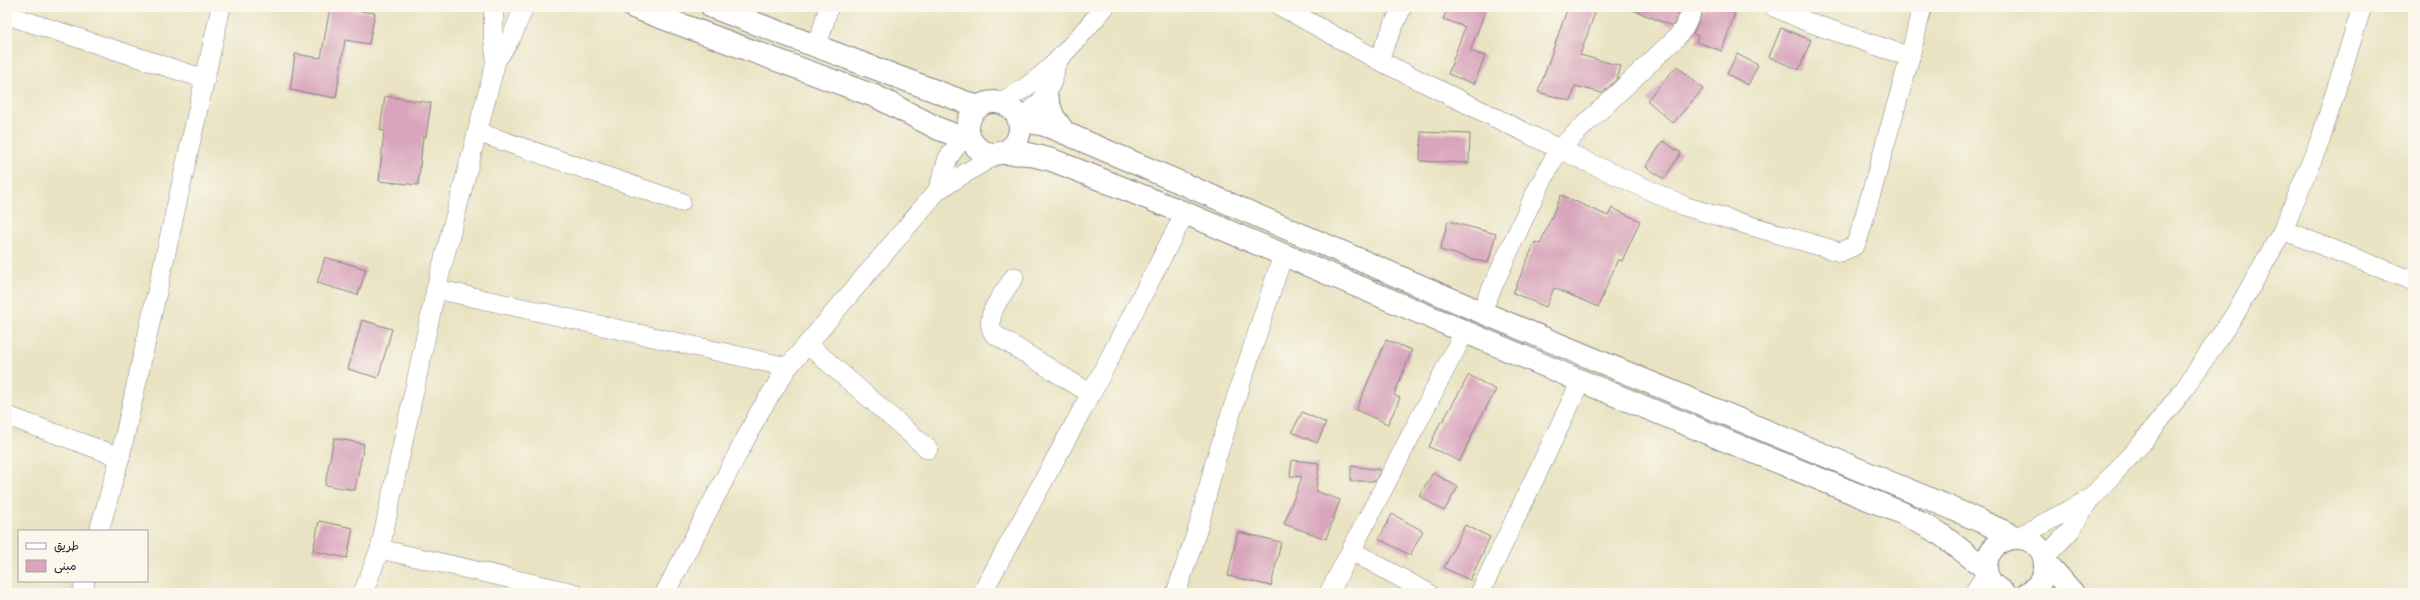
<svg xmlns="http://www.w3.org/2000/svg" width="2420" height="600" font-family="'Shantell Sans','Playpen Sans Arabic',sans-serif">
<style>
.building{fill:#d8a5bc}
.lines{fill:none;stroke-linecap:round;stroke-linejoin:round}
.minor-casing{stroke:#86827f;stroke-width:20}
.tertiary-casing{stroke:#86827f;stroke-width:24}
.minor{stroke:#fff;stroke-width:19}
.tertiary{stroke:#fff;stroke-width:22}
</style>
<rect width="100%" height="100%" fill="#fbf7ec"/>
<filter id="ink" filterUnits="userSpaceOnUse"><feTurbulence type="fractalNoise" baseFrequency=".025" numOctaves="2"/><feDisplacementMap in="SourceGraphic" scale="8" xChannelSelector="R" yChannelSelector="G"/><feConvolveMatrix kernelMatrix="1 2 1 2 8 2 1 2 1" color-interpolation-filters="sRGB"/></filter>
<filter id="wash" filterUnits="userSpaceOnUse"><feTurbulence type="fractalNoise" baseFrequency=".012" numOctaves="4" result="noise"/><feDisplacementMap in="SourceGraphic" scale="16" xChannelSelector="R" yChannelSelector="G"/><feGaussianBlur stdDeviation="0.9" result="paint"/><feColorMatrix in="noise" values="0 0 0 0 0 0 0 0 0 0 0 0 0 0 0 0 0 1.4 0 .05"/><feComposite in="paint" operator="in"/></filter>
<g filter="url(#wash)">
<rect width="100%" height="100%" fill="#e9e3c3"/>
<g id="blocks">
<g class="building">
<polygon points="330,7 375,13 369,44 345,40 336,98 290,90 295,54 321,58"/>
<polygon points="1448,7 1487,7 1470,51 1485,56 1474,84 1448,74 1465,27 1443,19"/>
<polygon points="1568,7 1597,7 1580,55 1621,66 1617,79 1602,93 1575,86 1571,101 1538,92"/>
<polygon points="1626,7 1682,7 1672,26"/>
<polygon points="1705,7 1737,7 1722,51 1696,42 1698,36 1693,34"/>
<polygon points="1781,28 1811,40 1799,70 1769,57"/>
<polygon points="1737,54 1758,65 1748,85 1727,74"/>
<polygon points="1677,66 1703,89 1673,123 1647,100"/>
<polygon points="385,96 431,103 426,137 423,137 418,185 379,181 384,131 380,130"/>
<polygon points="1421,132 1470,134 1469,163 1420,161"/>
<polygon points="1663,141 1681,153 1664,179 1646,167"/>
<polygon points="1561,195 1608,216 1612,208 1640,221 1622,261 1618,259 1598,307 1554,288 1546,307 1513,293 1535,242 1540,244"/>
<polygon points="1448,221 1496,234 1488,263 1440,250"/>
<polygon points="325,257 366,269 358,295 317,283"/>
<polygon points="362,320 392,329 378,378 348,369"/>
<polygon points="1386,340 1412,350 1394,395 1400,398 1388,424 1356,410"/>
<polygon points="1469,375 1496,390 1477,424 1460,461 1429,447 1441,421 1443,421"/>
<polygon points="1302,412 1326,423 1317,443 1292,432"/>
<polygon points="334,438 364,444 355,490 325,485"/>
<polygon points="1292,460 1319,463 1316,491 1340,500 1326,539 1284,524 1302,477 1290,476"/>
<polygon points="1351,466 1381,470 1375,481 1351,481"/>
<polygon points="1433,473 1458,487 1444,511 1419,496"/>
<polygon points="1392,514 1423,531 1410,555 1379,539"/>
<polygon points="319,521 353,528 347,558 313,551"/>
<polygon points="1465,525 1490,537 1470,580 1444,568"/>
<polygon points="1238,532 1281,542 1271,586 1228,576"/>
</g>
</g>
</g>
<g filter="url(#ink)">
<use href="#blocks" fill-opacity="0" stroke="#86827f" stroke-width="1"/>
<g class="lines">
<defs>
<g id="minor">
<polyline points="494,7 493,33 496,61"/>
<polyline points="1282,7 1378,60 1559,149 1684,206 1840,252 1854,246 1858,239 1910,57 1922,7"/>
<polyline points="1774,7 1808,22 1910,57"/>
<polyline points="7,15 205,79"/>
<polyline points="817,46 829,7"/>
<polyline points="1378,60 1402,7"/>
<path d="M999,102c45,-19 74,-59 106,-95"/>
<path d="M1018,118c24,-12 35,-29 38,-55"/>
<polyline points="477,132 681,202"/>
<polyline points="938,190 948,158 967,132"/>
<polyline points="2283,230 2413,281"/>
<path d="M1014,277c-10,16 -32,39 -20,57l97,60"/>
<polyline points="436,289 788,367"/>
<polyline points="1481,312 1534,196 1559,149 1677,37 1684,28 1694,7"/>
<polyline points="807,344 928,449"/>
<polyline points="7,416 120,457"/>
<polyline points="99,531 120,457 221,7"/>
<polyline points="2018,537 2090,499 2142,443 2185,388 2235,314 2283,230 2321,138 2362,7"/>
<polyline points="380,549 574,593"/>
<polyline points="1352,551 1428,593"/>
<polyline points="2044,558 2070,531 2089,500"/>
<polyline points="82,593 85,581"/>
<polyline points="363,593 380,549 436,289 496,61 512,36 524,7"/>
<polyline points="665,593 760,411 788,367 938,190 997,154"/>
<polyline points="982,593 1091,394 1185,213"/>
<polyline points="1176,593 1199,525 1215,462 1283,255"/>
<polyline points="1329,593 1465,331"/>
<polyline points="1480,593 1581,381"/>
<polyline points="1974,593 1987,573"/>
</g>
<g id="tertiary">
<polyline points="633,7 877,97 939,129 971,141"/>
<polyline points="712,7 978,107"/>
<polyline points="1046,96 1053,116 1065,133"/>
<circle cx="994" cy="128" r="26"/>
<polyline points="1019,120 1045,125 1065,133 1481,312 1944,505 2014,536"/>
<polyline points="1004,153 1028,154 1052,160 1185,213 1581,381 1902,513 1939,533 1986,569"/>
<polyline points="2045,561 2073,593"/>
<path d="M2005,593c-11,-5 -19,-14 -19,-26 2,-38 59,-39 59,-1 0,12 -7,21 -17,27"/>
</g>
</defs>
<use href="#minor" class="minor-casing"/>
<use href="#tertiary" class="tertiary-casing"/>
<use href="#minor" class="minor"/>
<use href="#tertiary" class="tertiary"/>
</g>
</g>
<rect width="2420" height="600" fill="none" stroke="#fbf7ec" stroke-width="24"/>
<rect x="18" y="530" width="130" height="52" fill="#fbf7ec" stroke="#a4a2a5"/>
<rect x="26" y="543" width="20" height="6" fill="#ffffff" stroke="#a4a2a5"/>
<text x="54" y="550" font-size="12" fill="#22223b">طريق</text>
<rect x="26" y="560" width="20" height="12" fill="#d8a5bc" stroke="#a4a2a5"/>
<text x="54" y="570" font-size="12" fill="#22223b">مبنى</text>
</svg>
